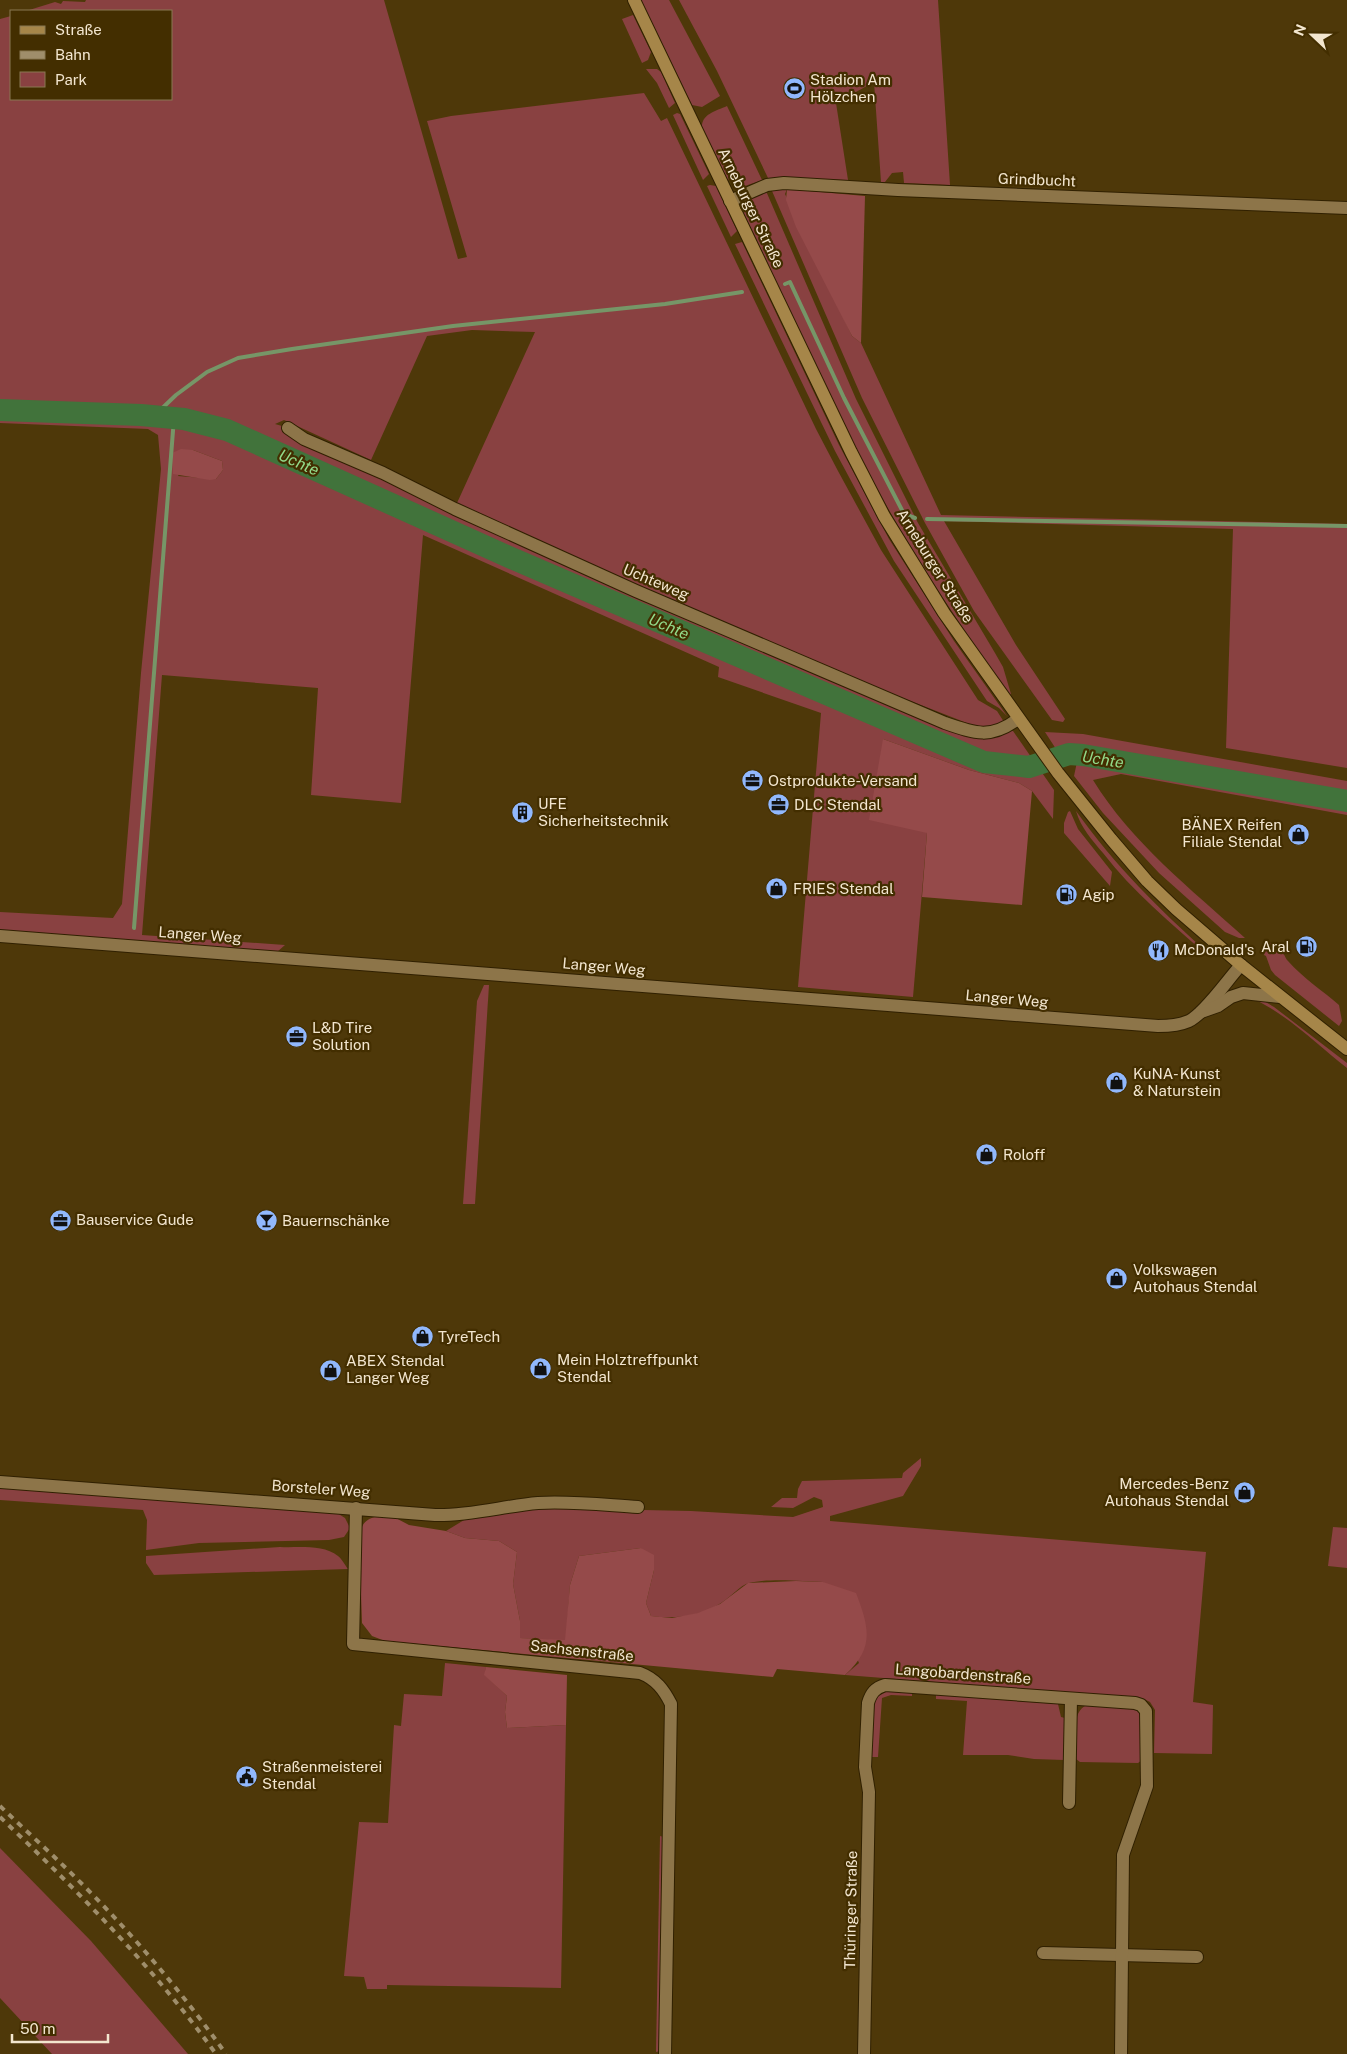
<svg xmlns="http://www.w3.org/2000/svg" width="1347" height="2054" font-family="'Public Sans',sans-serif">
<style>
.green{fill:#894141;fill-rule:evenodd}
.forest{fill:#954a4a}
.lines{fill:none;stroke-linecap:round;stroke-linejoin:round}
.stream{stroke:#769667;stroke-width:4}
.river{stroke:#41733b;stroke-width:22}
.minor-casing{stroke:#302000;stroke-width:14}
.secondary-casing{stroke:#302000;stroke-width:14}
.minor{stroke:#8d7549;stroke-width:12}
.secondary{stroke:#a68649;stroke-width:12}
.rail{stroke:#9f8e6b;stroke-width:4;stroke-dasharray:6 6;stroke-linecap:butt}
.labels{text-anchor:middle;stroke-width:4.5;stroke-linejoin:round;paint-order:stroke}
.poi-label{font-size:15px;fill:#f3e6cf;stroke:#432e00;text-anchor:start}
.street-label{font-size:15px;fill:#f3e6cf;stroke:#432e00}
.water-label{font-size:16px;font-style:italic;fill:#92da89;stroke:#432e00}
</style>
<rect width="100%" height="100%" fill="#4e3809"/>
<g class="green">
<path d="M86,0h298l74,259 9,-2 -40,-136 24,-5 193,-23 17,28 6,-3 149,311 22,42 43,79 97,150 19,11 7,11 -6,4 -22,3 -4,-4 -138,-54 -260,-113 -117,-55 78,-171 -63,-2 -45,6 -56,124 -87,-40 -9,4 7,2 2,6 658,295 71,4 41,59 -1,29 -21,-28 -13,-8 -50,-13 -86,-31 44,94 -14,164 -115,-10 23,-274 -103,-36 1,-10 -296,-132 -22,268 -90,-8 7,-107 -156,-13 -20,260 143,10 -8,7 -277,-22v-18l113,6 9,-14 19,-231 20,-204 -3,-34 -10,-6 -148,-6v-404l11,-3v83h160v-88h-145l29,-9 6,2 2,-3 22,1zM193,450l29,11 1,9 -7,9 -38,-3z"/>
<polygon points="641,0 669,0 720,96 702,107 692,105"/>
<polygon points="679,0 938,0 950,185 904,183 903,172 892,173 885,182 881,182 874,82 836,103 848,180 768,178 717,71"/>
<polygon points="633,15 651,52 648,60 642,63 622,19"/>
<polygon points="646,69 657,69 661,72 675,103 669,108 657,83"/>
<path d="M727,106l35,74 -17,6 -7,-1 -12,-7 -24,-50c-1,-14 14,-17 25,-22z"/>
<polygon points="677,113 680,114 709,174 703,180 673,115"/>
<polygon points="710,185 716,186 737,231 731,237 707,186"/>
<polygon points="787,189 785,194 852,336 861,343 941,515 1347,524 1347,768 1226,748 1233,529 944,521 1016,645 1065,719 1063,722 1052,720 974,611 925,523 862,398 772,191"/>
<path d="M766,191l90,208 62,124 77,130 8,14 8,27 -2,1c-48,-69 -96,-139 -136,-214 -46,-88 -87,-179 -130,-269 3,-14 11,-16 23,-21z"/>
<polygon points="742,242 839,445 889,539 954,641 1007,716 999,708 987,701 894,561 835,451 735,244"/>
<path d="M1045,732l38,2 264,47v34l-226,-41 -28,6c38,62 98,109 152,158h-6l-14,-6 -66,-59 -56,-60 -29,-37 3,-14 -12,1z"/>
<polygon points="1070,811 1078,829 1112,872 1110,886 1064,833 1064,823 1068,812"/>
<path d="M1076,811c40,56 82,97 133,143l-1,2c-37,-33 -75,-64 -105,-103 -11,-13 -22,-25 -27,-42z"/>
<path d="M1271,943c12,0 11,11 17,18 15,17 35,30 51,44l3,16 -3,5 -64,-51 -4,-5 -5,-14 -2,-1 3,-11z"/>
<polygon points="484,985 489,985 475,1204 463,1204 477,1001"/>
<path d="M1249,997l13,3 12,7 73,56v5c-31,-24 -62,-56 -98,-71z"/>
<path d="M921,1458v8l-18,30 -73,20v5l376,31 -13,150 20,3 -1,49 -58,-1 1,-43 -5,-8 -8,-4 -297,-23 14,-12 -36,-81c-20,-1 -55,-4 -74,1 -9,2 -19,15 -28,20 -20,14 -47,16 -70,13l-5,-13 8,-33 -13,-22 -62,8 -9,29 -4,56 -46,-3v-17l-7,-37 4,-32 -18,-11 -34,-3 -19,-7 23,-14 78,-9 144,3 102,6 30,-10 -1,-7 -8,-3 -21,11 -22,-1 11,-9h15l1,-9 4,-8 100,-3 1,-5z"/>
<polygon points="0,1486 337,1513 345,1518 350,1528 344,1537 329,1540 199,1543 146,1550 147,1520 143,1510 0,1500"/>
<polygon points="1333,1527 1347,1528 1347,1568 1328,1566"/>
<path d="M280,1547c18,1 43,-3 58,9 4,3 7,9 10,13l-194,6 -8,-12v-7z"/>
<polygon points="445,1663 486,1667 485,1675 507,1696 505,1712 507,1728 566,1725 561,1988 387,1985 387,1989 367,1989 364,1977 344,1976 359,1822 388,1823 394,1725 401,1726 404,1694 442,1696"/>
<polygon points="888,1691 912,1693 912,1696 891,1695 882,1698 878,1757 871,1757 873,1704 878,1696"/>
<polygon points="936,1695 1058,1704 1061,1717 1065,1718 1064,1760 1034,1759 1008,1755 963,1755 967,1701 936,1699"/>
<path d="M1087,1705l47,4 6,4 2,47 -4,3 -58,-1 -4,-3c0,-15 -6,-48 11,-54z"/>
<polygon points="660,1836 664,1837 660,2051 656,2052"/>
<polygon points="0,1848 91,1941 188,2054 52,2054 0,1998"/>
</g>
<g class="forest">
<polygon points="787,189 865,196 861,343 852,336 796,227 786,200"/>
<polygon points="181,449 193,450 222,461 223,470 216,479 210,480 173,474 172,453"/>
<polygon points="883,739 969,770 1019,783 1032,791 1022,905 922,897 927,833 869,820"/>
<path d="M382,1515l10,1 17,9 37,6 19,7 34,3 18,11 -4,32 7,37v17l45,2 5,-55 9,-29 62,-8 13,7v15l-8,33 5,13 21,2 26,-5 22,-9 28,-21 48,-2 27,1 33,11c13,34 19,55 -11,82l-68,-6 -4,8 -388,-36 -13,-5 -10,-13 -3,-85c3,-17 7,-19 23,-23z"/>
<polygon points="486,1667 567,1675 566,1725 507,1728 505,1712 507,1696 484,1675"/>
</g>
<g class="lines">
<g class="stream">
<polyline points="785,284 790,282 844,398 904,514 915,518"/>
<polyline points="154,416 176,395 207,372 238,358 292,349 453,326 665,304 742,292"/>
<polyline points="927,519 1347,526"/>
<polyline points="134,928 174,418"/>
</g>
<polyline class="river" points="0,410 141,415 184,419 227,430 509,557 984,762 1029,767 1069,754 1083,755 1347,801"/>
<defs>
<g id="minor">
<polyline points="730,201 767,185 784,183 898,190 1347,208"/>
<path d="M288,428l16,11 79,34 72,36 181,82 309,132c31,11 46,16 73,-4"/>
<path d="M0,936l1158,90c10,0 22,-1 31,-5 16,-8 39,-42 52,-56"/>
<polyline points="1201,1012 1218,1006 1231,997 1243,993 1280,997"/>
<path d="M0,1482l435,33c34,1 69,-9 103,-12 34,-2 67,2 100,4"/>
<path d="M356,1508l-3,136 287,29c16,6 24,17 31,31l-6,350"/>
<polyline points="1069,1803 1071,1699"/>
<polyline points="1043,1953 1197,1957"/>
<path d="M864,2054l5,-262 -4,-25 3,-64c3,-10 7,-15 17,-18l250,18 6,2 5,6 1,75 -24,69 -2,199"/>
</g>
<polyline id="secondary" points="634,0 851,452 884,516 944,613 1058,773 1111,839 1147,881 1176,909 1241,965 1347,1049"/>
</defs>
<use href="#minor" class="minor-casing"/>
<use href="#secondary" class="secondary-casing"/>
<use href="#minor" class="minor"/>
<use href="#secondary" class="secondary"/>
<g class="rail">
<path d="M0,1806c25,24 51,47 75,71 55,54 106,114 151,177"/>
<path d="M0,1817c78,74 153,150 216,237"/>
</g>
</g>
<defs>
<symbol id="stadium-disc" viewBox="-11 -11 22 22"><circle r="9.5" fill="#91b8fd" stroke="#432e00"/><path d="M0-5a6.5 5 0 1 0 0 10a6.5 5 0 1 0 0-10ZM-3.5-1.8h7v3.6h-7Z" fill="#111"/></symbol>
<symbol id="office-disc" viewBox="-11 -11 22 22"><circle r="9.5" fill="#91b8fd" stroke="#432e00"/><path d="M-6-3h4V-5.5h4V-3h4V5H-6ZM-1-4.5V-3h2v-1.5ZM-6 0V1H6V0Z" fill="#111"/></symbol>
<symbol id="building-disc" viewBox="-11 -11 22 22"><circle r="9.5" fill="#91b8fd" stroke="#432e00"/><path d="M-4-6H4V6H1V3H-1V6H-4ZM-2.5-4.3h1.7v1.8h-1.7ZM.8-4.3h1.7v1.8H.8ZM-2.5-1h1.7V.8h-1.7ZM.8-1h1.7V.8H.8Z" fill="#111"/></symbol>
<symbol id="shop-disc" viewBox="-11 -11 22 22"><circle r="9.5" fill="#91b8fd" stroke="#432e00"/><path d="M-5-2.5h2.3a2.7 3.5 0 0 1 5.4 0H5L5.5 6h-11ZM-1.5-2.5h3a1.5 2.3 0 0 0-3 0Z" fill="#111"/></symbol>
<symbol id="fuel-disc" viewBox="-11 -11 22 22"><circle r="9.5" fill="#91b8fd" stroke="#432e00"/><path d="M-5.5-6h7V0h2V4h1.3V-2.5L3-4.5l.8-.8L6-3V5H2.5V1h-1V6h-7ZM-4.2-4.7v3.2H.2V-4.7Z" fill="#111"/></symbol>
<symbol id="restaurant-disc" viewBox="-11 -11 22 22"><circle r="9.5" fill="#91b8fd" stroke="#432e00"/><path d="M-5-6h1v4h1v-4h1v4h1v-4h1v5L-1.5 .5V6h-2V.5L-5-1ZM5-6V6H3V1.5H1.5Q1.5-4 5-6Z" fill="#111"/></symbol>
<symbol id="bar-disc" viewBox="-11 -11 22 22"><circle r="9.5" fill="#91b8fd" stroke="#432e00"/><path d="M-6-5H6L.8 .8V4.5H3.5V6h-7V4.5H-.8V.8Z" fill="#111"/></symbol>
<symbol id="civic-disc" viewBox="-11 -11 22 22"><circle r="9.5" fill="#91b8fd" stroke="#432e00"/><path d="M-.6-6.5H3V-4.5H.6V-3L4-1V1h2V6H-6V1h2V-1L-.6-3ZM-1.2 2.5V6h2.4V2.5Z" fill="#111"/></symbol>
</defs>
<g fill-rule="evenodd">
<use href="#stadium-disc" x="782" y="76" width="25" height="25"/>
<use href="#office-disc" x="740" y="768" width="25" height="25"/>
<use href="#office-disc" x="766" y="792" width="25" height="25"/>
<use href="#building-disc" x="510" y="800" width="25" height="25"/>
<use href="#shop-disc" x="1286" y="822" width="25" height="25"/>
<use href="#shop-disc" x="764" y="876" width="25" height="25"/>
<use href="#fuel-disc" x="1054" y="882" width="25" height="25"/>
<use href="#fuel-disc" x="1294" y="934" width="25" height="25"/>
<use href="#restaurant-disc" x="1146" y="938" width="25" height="25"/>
<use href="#office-disc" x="284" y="1024" width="25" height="25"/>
<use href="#shop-disc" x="1104" y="1070" width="25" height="25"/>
<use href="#shop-disc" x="974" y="1142" width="25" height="25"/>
<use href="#office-disc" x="48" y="1208" width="25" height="25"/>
<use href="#bar-disc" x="254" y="1208" width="25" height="25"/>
<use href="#shop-disc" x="1104" y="1266" width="25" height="25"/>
<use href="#shop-disc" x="410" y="1324" width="25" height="25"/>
<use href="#shop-disc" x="528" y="1356" width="25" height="25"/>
<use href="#shop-disc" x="318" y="1358" width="25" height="25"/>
<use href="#shop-disc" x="1232" y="1480" width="25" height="25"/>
<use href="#civic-disc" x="234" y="1764" width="25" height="25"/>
</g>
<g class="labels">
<g class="poi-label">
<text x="810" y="85">Stadion Am<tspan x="810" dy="17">Hölzchen</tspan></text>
<text x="768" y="786">Ostprodukte-Versand</text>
<text x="538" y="809">UFE<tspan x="538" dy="17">Sicherheitstechnik</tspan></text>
<text x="794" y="810">DLC Stendal</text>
<text x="1282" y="830" text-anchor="end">BÄNEX Reifen<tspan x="1282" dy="17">Filiale Stendal</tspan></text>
<text x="793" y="894">FRIES Stendal</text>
<text x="1082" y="900">Agip</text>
<text x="1290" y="952" text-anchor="end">Aral</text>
<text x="1174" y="955">McDonald's</text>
<text x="312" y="1033">L&amp;D Tire<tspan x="312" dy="17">Solution</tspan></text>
<text x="1133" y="1079">KuNA- Kunst<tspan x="1133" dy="17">&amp; Naturstein</tspan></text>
<text x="1003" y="1160">Roloff</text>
<text x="76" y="1225">Bauservice Gude</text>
<text x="282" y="1226">Bauernschänke</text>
<text x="1133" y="1275">Volkswagen<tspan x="1133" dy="17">Autohaus Stendal</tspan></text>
<text x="438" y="1342">TyreTech</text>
<text x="557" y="1365">Mein Holztreffpunkt<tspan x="557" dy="17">Stendal</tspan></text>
<text x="346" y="1366">ABEX Stendal<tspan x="346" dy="17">Langer Weg</tspan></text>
<text x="1229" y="1489" text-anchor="end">Mercedes-Benz<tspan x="1229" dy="17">Autohaus Stendal</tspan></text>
<text x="262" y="1772">Straßenmeisterei<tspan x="262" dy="17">Stendal</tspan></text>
</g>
<g class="street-label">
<text transform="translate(1037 180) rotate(2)" y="5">Grindbucht</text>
<text transform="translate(751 208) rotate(64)" y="5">Arneburger Straße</text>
<text transform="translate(935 566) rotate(58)" y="5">Arneburger Straße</text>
<text transform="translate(656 582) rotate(23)" y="5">Uchteweg</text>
<text transform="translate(200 935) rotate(4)" y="5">Langer Weg</text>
<text transform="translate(604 967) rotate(5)" y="5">Langer Weg</text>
<text transform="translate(1007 999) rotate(5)" y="5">Langer Weg</text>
<text transform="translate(321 1489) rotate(4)" y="5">Borsteler Weg</text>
<text transform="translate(582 1651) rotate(6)" y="5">Sachsenstraße</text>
<text transform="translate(963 1674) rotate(4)" y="5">Langobardenstraße</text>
<text transform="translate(851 1910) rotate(-89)" y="5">Thüringer Straße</text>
</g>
<g class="water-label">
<text transform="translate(299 462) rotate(24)" y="6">Uchte</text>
<text transform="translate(669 626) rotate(23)" y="6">Uchte</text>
<text transform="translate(1103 759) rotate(9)" y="6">Uchte</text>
</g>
</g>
<rect x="10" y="10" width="162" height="90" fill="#432e00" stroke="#897853"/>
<rect x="20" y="26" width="25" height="8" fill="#a68649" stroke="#897853"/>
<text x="55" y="35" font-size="15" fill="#f3e6cf">Straße</text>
<rect x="20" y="51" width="25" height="8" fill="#9f8e6b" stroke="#897853"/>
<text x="55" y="60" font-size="15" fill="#f3e6cf">Bahn</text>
<rect x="20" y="72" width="25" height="15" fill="#894141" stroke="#897853"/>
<text x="55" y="85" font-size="15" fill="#f3e6cf">Park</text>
<g transform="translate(1312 35) rotate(292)" stroke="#432e00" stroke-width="4" paint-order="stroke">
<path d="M0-4L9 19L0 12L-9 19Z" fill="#f3e6cf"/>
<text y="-8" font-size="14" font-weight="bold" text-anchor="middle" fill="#f3e6cf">N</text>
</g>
<path d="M12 2034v8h96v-8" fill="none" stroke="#f3e6cf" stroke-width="2.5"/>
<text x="20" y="2034" font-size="15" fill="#f3e6cf" stroke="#432e00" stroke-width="4" paint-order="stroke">50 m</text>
</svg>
